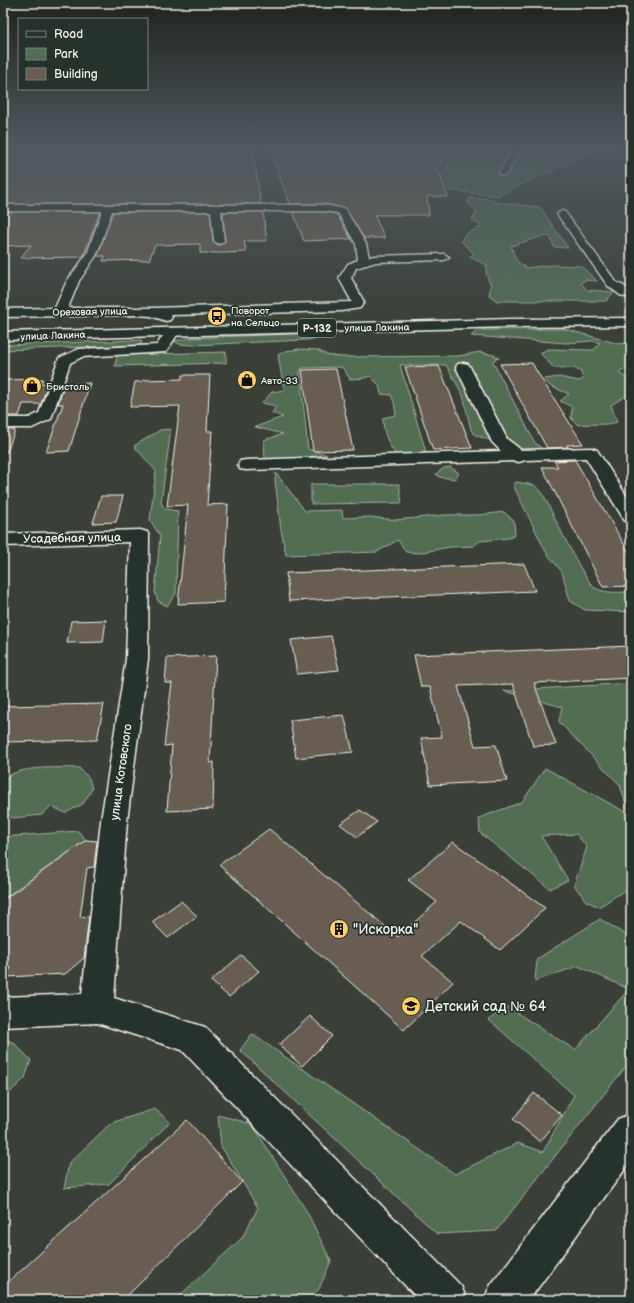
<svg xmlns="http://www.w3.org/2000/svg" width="634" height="1303" font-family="'Balsamiq Sans',sans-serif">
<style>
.green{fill:#526d55;stroke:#a3af9e}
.building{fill:#685d53;stroke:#f4f1e8}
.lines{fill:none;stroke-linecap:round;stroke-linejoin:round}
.minor-casing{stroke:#f4f1e8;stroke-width:3}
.highway-casing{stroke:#f4f1e8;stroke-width:3}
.minor{fill:#26332d;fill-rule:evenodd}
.highway{fill:#26332d;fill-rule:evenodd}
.labels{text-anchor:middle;stroke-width:3.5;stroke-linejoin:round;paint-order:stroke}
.far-poi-label{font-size:10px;fill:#f4f1e8;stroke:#26332d;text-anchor:start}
.far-street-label{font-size:10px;fill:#f4f1e8;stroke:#26332d}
.shield{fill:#26332d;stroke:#b6b8b0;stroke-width:1}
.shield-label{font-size:11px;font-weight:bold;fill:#f4f1e8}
.street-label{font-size:12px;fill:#f4f1e8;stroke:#26332d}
.near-poi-label{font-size:14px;fill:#f4f1e8;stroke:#26332d;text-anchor:start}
</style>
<rect width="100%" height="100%" fill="#3a4038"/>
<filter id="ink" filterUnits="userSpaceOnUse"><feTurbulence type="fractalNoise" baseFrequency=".025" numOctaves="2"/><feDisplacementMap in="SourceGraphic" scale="8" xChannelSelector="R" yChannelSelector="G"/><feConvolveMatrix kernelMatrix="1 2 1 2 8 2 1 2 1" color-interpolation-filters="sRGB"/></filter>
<g filter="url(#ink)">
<g class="green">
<path d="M459,146h156c-7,6 -13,7 -21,5l-97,45 -42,-5 -21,-4z"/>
<polygon points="470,198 494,199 493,202 540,207 568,248 554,247 550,236 540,237 511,246 516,260 526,268 551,265 581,266 597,281 585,280 581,283 587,290 614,292 606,301 497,301 489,295 491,286 486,273 487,265 469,257 474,254 461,241 465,234 482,227 472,220 477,212 468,203"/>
<path d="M565,329l54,15 12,-2v27l-10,1 -2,3 10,7v14l-18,11 6,17c-12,4 -26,1 -39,3l-7,-7 1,-11 -12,-6 9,-7 -19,-8 -6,-7 15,-2 20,4 4,-2 -2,-7 -7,-4h-20l-14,-15 8,-4 46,1 6,-7 -7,-2 -27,2 -95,-7 7,-6z"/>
<polygon points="317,333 328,335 320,338 307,340 193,345 179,344 174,341 191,338"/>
<polygon points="142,340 141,345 3,350 3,345"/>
<path d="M299,349l18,1 10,5 14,2 117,-1 22,-4 14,3 5,3 -6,2 1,4 41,79 10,8 -19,1 -51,-17 -4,-5 -8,-35 -17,-30h-46l26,87 -9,5 -20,-1c-9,-11 -14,-24 -14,-38l13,-3 -2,-13 -3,-7 -10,-1 -2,-9 -9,-9 -5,2 -15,1 -8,-12 -40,1 -2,4 8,77 19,6 -62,6 -1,-21 19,-6 -28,-7 28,-10 -11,-4 4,-7 -14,-3 10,-11 12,-2 -6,-35 8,-4z"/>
<polygon points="226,352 226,363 115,366 117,355"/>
<polygon points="171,429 161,503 165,509 178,511 176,594 167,606 158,601 155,592 160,536 150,520 156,471 134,446 160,430"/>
<polygon points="450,467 459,473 457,476 456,479 439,477 436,474 444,468"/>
<polygon points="276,473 305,511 342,510 343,518 370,517 396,520 445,515 479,515 504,512 514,521 515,535 509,538 480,541 473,546 450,547 418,553 406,552 398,540 377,552 286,555 281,530 275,480"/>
<path d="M516,482l18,3 8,7c8,16 42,89 53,96 12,6 24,4 36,4v20l-46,-2 -15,-9 -8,-29 -16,-20 -33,-67z"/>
<polygon points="311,484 399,484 402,503 311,504"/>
<polygon points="631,683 631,893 625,890 599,907 586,901 574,885 587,847 576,834 541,836 568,880 550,889 480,833 479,818 522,802 545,768 629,814 620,785 559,722 562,707 504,691"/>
<path d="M79,768l10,10 3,11 -9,15 -18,9 -14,-7 -9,9 -30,3 -9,-7c0,-8 -2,-20 0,-28 6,-19 60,-15 76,-15z"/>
<polygon points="78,831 86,840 3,899 3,837"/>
<polygon points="600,919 631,938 631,1060 496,1231 437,1234 240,1050 252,1034 455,1174 518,1143 543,1152 574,1095 489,1020 506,1006 575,1050 629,989 578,966 535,981 537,959"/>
<polygon points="3,1038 14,1043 31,1060 25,1078 3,1099"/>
<polygon points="155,1109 170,1122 109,1184 64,1188 69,1163 111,1123"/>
<polygon points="218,1115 252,1124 307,1212 331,1261 319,1289 307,1300 175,1300 242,1238 258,1208 221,1146"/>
</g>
<g class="building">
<polygon points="3,146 141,148 144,146 252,147 261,204 3,204"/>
<polygon points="318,146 455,146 437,168 448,197 427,196 429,215 374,215 385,238 364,238 345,208 324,204 290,204 269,148 318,149"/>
<polygon points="3,212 100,212 83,257 20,258 31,245 3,246"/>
<polygon points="113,212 210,212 213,241 218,245 225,241 223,212 263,212 267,241 244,241 246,252 225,253 200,253 200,244 155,245 149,260 103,261 105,256 97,256"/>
<polygon points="293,212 324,212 337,214 351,239 304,241"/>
<polygon points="532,363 537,372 583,444 567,445 568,447 547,448 500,364"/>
<polygon points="439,366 472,448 433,450 405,367"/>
<polygon points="336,369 353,450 313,451 302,370"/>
<polygon points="182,375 210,375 207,431 212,431 207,505 228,504 224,602 178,604 188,505 167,506 180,406 130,407 135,382 142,382 143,380 182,379"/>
<polygon points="43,379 41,383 48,384 41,404 23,404 19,416 3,416 3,387 7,380"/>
<polygon points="90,383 69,451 46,452 63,404 58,404 65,384"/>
<polygon points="3,430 15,430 7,452 3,452"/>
<polygon points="575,460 631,556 631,586 603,587 542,467 558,467 554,461"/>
<polygon points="101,496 123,496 116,522 93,523"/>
<polygon points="524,564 535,591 289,601 286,573"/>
<polygon points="106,620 103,642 67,643 71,621"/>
<polygon points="331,636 339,670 297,674 291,640"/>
<polygon points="631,646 631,678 534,683 556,745 533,746 513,684 458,686 475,746 496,745 507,781 430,785 421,738 442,737 430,687 421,687 414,655"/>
<polygon points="216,656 210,763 214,762 213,809 167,811 172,745 164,746 172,683 165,683 167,658"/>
<polygon points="104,704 97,740 3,742 3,706"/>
<polygon points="344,715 353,752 296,758 290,720"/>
<polygon points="360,810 377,822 357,837 340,824"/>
<polygon points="269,829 398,937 437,902 408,880 453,842 545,908 500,950 461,921 422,956 453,982 404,1030 219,865"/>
<polygon points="86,840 97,841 94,867 87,868 80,917 89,916 84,958 65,974 7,977 11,967 3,967 3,900"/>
<polygon points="181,901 197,916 168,938 152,922"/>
<polygon points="241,955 259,971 229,997 211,981"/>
<polygon points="310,1016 332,1036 302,1066 279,1045"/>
<polygon points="534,1093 562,1115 540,1142 513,1119"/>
<polygon points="187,1120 242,1182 123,1300 3,1300 3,1287"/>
</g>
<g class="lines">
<defs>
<g id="minor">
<polygon points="515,146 523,146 506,175 500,175 499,173"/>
<path d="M3,205h321l21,4 21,35 3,13 6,-1 69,-2 5,3 -5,3 -68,2 -20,6 -5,10 13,24 -4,6 -19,3 -170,4 1,2 -2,3 -4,1 -15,-5 -16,-1 -132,2v-8l52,-1 12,-27 20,-27 15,-43h-99zM112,211h99l3,30 5,3 5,-3 -3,-30h103l14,2 18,31 2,16 -10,4 -9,14 13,24 -199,6h-85l11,-27 18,-27z"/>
<polygon points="562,211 565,212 616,282 631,290 631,298 620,295 608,286 557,214"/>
<polygon points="172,328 177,329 179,332 166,352 82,357 70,363 51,419 32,428 3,428 3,418 29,418 39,413 59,358 79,349 157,345 167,329"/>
<polygon points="463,363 468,364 470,367 507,439 521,450 591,448 597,450 631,503 631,522 625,521 586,458 525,460 519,462 514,461 246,470 240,469 238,465 240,461 246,460 501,451 492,442 456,367 458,364"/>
<polygon points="140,530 147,532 149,536 148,659 127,821 114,998 205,1027 461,1286 467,1300 419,1300 182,1050 97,1023 3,1027 3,997 82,994 101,821 126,659 130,542 3,546 3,534"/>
<polygon points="631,1114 631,1161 529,1300 484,1300 490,1286 618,1119"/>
</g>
<polygon id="highway" points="631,318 631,326 512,327 3,340 3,332 512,319"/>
</defs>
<use href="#minor" class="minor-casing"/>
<use href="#highway" class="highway-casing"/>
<use href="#minor" class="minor"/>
<use href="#highway" class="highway"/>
</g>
</g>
<linearGradient id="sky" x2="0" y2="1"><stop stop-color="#20231f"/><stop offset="0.45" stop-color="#4f595e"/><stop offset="1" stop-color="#4f595e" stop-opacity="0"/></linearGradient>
<rect width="634" height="328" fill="url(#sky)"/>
<defs>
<symbol id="bus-disc" viewBox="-11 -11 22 22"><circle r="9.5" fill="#ffd166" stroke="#26332d"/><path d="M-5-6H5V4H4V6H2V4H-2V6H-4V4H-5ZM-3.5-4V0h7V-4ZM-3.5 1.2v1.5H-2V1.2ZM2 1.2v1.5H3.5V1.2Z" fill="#111"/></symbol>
<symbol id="shop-disc" viewBox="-11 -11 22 22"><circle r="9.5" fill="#ffd166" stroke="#26332d"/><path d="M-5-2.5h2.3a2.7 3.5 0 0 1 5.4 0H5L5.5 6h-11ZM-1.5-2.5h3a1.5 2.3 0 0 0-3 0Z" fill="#111"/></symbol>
<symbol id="building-disc" viewBox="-11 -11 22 22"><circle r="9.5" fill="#ffd166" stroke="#26332d"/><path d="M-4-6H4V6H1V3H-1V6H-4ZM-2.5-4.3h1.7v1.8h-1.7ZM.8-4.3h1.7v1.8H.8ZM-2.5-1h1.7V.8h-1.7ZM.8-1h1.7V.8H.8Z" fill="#111"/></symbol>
<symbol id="school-disc" viewBox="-11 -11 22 22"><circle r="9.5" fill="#ffd166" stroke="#26332d"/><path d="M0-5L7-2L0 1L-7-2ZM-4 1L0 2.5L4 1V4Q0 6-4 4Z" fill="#111"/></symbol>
</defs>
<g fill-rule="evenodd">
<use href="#bus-disc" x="206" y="305" width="22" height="22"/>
<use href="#shop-disc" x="236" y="369" width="22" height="22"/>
<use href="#shop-disc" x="21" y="375" width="22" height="22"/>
<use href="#building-disc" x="328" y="918" width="22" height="22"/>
<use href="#school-disc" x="400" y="995" width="22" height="22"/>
</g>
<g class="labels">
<g class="far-poi-label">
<text x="231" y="314">Поворот<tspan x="231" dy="12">на Сельцо</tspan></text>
<text x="261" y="384">Авто-33</text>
<text x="46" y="390">Бристоль</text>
</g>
<g class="far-street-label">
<text transform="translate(90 311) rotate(-1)" y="4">Ореховая улица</text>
<text transform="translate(377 327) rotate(-1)" y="4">улица Лакина</text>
<text transform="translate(53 335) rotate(-2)" y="4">улица Лакина</text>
</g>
<rect class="shield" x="298" y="319" width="38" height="18" rx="3"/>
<g class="shield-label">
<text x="317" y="332">Р-132</text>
</g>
<g class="street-label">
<text transform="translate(72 538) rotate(-1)" y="4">Усадебная улица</text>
<text transform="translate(121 772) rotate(-82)" y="4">улица Котовского</text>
</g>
<g class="near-poi-label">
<text x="353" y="934">"Искорка"</text>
<text x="425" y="1011">Детский сад № 64</text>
</g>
</g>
<rect width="634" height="1303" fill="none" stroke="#26332d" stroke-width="16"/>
<rect x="8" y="8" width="618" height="1287" fill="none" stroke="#f4f1e8" stroke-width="1.5" filter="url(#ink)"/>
<rect x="18" y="18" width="130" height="72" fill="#26332d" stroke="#787f78"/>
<rect x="26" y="31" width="20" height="6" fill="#26332d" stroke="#787f78"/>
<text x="54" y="38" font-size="12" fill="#f4f1e8">Road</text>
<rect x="26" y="48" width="20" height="12" fill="#526d55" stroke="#787f78"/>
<text x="54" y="58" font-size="12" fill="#f4f1e8">Park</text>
<rect x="26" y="68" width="20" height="12" fill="#685d53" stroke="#787f78"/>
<text x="54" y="78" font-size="12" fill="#f4f1e8">Building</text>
</svg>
